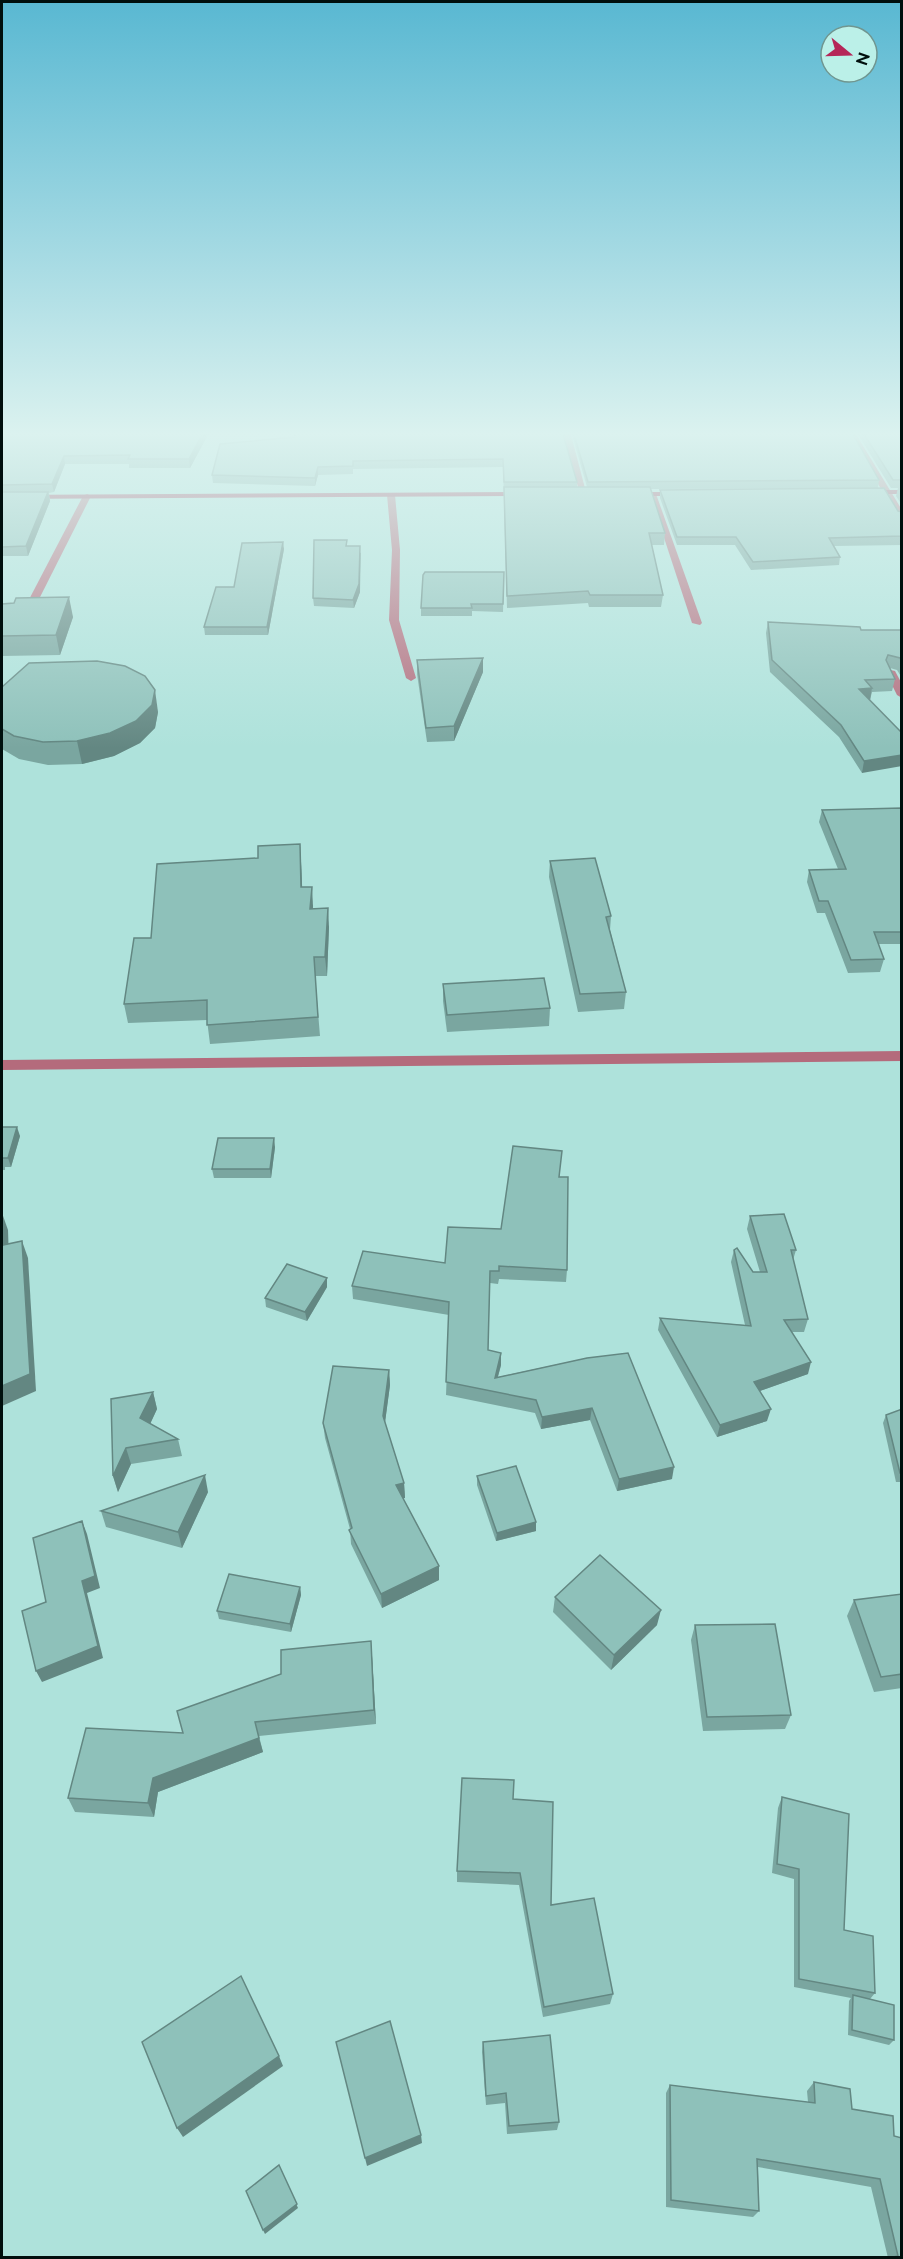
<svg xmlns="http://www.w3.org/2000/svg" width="903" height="2259" font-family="Raleway,sans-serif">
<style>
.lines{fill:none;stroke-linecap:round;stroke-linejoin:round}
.lane{fill:#b46b7c;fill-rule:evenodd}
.street{fill:#b46b7c;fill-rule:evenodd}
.secondary{fill:#9b3151;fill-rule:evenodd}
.wall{fill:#7aa6a0}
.shaded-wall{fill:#638782}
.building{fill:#8ec1ba;stroke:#638782;stroke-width:1.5}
</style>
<rect width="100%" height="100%" fill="#aee2db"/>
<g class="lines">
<g class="lane">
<polygon points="391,493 395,495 400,550 399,620 416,678 411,681 406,678 389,620 392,550 387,495"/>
<polygon points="87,494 91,496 33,611 25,613 23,611 83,496"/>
</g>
<g class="street">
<polygon points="562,431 570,431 587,496 580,494"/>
<polygon points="847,431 854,431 902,510 902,520 898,518"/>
<polygon points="649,492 656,494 702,623 700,625 692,623"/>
<polygon points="886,669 895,671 902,684 902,698 897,695 885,671"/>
<polygon points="902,1051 902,1061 2,1070 2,1060"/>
</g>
<g class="secondary">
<polygon points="865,490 902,490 902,494 862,494 861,492"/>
<polygon points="523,492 527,494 526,496 2,499 2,495"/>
<polygon points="631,492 679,492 683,494 679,496 628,496 627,494"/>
</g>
</g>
<g class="wall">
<polygon points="2,431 210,431 190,468 129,468 129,464 65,464 54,492 49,493 50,501 28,556 2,556"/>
<polygon points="294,431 562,431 577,482 577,487 587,487 571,431 851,431 879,480 878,488 650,489 665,533 664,545 652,545 663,595 661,607 589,607 588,603 507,608 503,467 353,469 353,474 318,475 315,486 213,483 212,475 295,437"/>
<polygon points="856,431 902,431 902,505 896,496 898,488 899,488 891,488"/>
<polygon points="660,490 898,511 902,512 902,545 834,546 840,557 839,565 751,570 735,545 677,545 660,498"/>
<polygon points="347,546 361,553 360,592 354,608 314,606 313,598"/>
<polygon points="284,549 268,635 205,635 204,627 234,587"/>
<polygon points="504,572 503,612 472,611 472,616 421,616 421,608"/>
<polygon points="2,604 73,617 60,655 2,656"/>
<polygon points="768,622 861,630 902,630 902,678 897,670 890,668 895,679 892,691 872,692 870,700 869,700 902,733 862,773 839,737 770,672 766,633"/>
<polygon points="417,660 483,672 454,741 427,742 417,674"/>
<polygon points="2,687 158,712 155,728 140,743 114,756 82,764 48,765 19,759 2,749"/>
<polygon points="902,808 902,944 878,944 884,959 880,972 848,973 825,913 817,913 807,882 809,870 838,869 819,822 822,810"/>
<polygon points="550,861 611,916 610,930 626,992 624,1009 578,1012 549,877"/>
<polygon points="301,862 302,887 313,906 313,909 329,927 327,976 315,976 320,1036 210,1044 207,1020 128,1023 124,1004 151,938"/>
<polygon points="443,984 550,1008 549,1026 447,1032 443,1001"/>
<polygon points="2,1127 20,1136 11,1167 5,1167 5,1170 2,1170"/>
<polygon points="275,1147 271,1178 214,1178 212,1169"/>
<polygon points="560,1177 567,1270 566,1282 499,1279 498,1284 490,1283 488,1350 501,1353 501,1365 498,1377 587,1358 672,1479 617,1491 590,1420 541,1429 535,1413 446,1395 449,1315 353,1299 352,1286 445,1263 501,1229"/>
<polygon points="750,1216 796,1250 793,1260 808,1319 804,1332 792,1332 808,1374 760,1391 767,1421 717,1437 658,1330 660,1318 745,1325 731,1262 734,1250 753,1272 760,1272 747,1229"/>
<polygon points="327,1278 327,1287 307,1321 266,1307 265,1298"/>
<polygon points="389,1370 390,1385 385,1422 404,1483 405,1498 403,1498 439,1580 382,1608 351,1544 350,1529 325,1438 323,1423"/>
<polygon points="153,1392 157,1409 150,1424 178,1439 182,1456 131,1464 118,1492 113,1476"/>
<polygon points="902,1409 902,1482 896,1482 883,1423 886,1415"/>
<polygon points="477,1476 536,1522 536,1531 496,1541 477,1485"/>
<polygon points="208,1492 182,1548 106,1527 101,1511"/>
<polygon points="300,1587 301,1595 291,1632 219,1619 217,1611"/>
<polygon points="902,1594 902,1688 874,1692 847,1616 854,1600"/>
<polygon points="555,1597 657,1625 611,1670 553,1612"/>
<polygon points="695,1625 791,1715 785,1729 703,1731 691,1640"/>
<polygon points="372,1656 376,1724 259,1736 263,1752 158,1792 154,1817 75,1812 68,1798 183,1733"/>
<polygon points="782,1797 844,1930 875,1993 870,1999 894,2040 889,2045 848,2035 849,2001 851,1998 794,1987 794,1879 772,1873 778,1808"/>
<polygon points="513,1799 551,1905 613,1994 610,2004 543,2017 519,1885 457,1882 457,1871"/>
<polygon points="483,2042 559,2122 557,2130 507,2134 505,2103 486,2105 482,2052"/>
<polygon points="814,2082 852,2109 893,2116 902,2258 888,2258 871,2187 758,2167 759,2211 753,2217 666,2207 666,2093 670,2085 808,2102 807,2091"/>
</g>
<g class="shaded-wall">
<polygon points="204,431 210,431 190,468 189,459"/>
<polygon points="64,456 65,464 54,492 52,484"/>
<polygon points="318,467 318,475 315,486 315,478"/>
<polygon points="48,492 50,501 28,556 26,546"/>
<polygon points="283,542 284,549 268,635 267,627"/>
<polygon points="360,546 360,592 354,608 353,600"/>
<polygon points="69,597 73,617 60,655 56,635"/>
<polygon points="483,658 483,672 454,741 454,726"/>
<polygon points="872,688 870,700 856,701 859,689"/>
<polygon points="155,690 158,712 155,728 140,743 114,756 82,764 77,741"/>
<polygon points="902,755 902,766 862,773 864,761"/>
<polygon points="300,844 301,862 303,906 301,887"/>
<polygon points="312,887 313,906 312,927 310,909"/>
<polygon points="328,908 329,927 327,976 325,957"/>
<polygon points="17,1127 20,1136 11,1167 8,1158"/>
<polygon points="274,1138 275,1147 271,1178 270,1169"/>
<polygon points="2,1213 8,1230 9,1262 3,1245"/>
<polygon points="22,1241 28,1258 36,1391 2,1406 2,1386"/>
<polygon points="327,1278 327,1287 307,1321 305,1312"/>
<polygon points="501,1353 501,1365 494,1390 495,1378"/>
<polygon points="811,1362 808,1374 751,1394 754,1382"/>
<polygon points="389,1370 390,1385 384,1430 383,1416"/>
<polygon points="153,1392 157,1409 145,1435 140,1418"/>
<polygon points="592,1408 590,1420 541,1429 542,1417"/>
<polygon points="771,1409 767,1421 717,1437 720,1425"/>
<polygon points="126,1448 131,1464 118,1492 113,1476"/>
<polygon points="674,1467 672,1479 617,1491 619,1479"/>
<polygon points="205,1475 208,1492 182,1548 178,1532"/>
<polygon points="404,1483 405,1498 397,1500 396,1485"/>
<polygon points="82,1521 87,1534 100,1588 87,1593 103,1658 42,1682 36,1671 82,1581"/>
<polygon points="536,1522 536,1531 496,1541 497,1533"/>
<polygon points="439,1566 439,1580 382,1608 381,1594"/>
<polygon points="300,1587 301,1595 291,1632 290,1624"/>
<polygon points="661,1610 657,1625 611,1670 614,1655"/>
<polygon points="371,1641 372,1656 376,1724 374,1710"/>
<polygon points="259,1738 263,1752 158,1792 154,1817 148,1803 153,1778"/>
<polygon points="279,2056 283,2066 183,2137 177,2128"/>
<polygon points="421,2135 422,2143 367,2166 365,2158"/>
<polygon points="279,2165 298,2208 265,2234 263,2230"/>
</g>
<g class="building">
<polygon points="2,431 204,431 189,459 128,459 130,455 64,456 52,484 2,485"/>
<polygon points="294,431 562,431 577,482 504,482 503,459 353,461 353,466 318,467 315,478 212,475 220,444 295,437"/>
<polygon points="573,431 851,431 879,480 588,482"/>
<polygon points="862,431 902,431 902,480 893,480"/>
<polygon points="504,487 650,487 665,533 649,533 663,595 590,595 588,591 507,596"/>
<polygon points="884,488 898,511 902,512 902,536 829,538 840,557 753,562 736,537 677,537 660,490"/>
<polygon points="2,492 48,492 26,546 2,547"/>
<polygon points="314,540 347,540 346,546 360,546 359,584 353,600 313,598"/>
<polygon points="283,542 267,627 204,627 216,587 234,587 242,543"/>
<polygon points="425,572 504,572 503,604 471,604 472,608 421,608 423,575"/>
<polygon points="69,597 56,635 2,636 2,604 14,603 16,598"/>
<polygon points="768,622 860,627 861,630 902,630 902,662 900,658 888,655 886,660 895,679 865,680 872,688 859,689 902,733 902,755 864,761 841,725 772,660"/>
<polygon points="483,658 454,726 426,728 417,660"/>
<polygon points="97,661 125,666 145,676 155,690 152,705 136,721 110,733 77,741 43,742 14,736 2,729 2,687 29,663"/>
<polygon points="902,808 902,932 874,932 884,959 851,960 828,901 819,901 809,870 846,869 822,810"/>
<polygon points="300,844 301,887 312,887 310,909 328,908 325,957 314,957 318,1017 207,1025 207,1000 124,1004 134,938 151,938 157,864 258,858 258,846"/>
<polygon points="595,858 611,916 606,917 626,992 580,994 550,861"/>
<polygon points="544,978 550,1008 447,1015 443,984"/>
<polygon points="2,1127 17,1127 8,1158 2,1158 2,1161"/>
<polygon points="218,1138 274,1138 270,1169 212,1169"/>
<polygon points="513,1146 562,1151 559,1177 568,1177 567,1270 499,1266 499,1271 490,1271 488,1350 501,1353 495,1378 587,1358 628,1353 674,1467 619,1479 592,1408 542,1417 536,1400 446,1382 449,1302 352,1286 363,1251 445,1263 448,1227 501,1229"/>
<polygon points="2,1213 3,1245 22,1241 30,1374 2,1386"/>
<polygon points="784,1214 796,1250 791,1250 808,1319 784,1320 811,1362 754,1382 771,1409 720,1425 660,1318 751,1326 734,1250 737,1248 753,1272 767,1272 750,1216"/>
<polygon points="287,1264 327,1278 305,1312 265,1298"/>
<polygon points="333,1366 389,1370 383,1416 404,1483 396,1485 439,1566 381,1594 349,1530 352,1528 323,1423"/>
<polygon points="153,1392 140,1418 178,1439 126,1448 113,1476 111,1399"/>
<polygon points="902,1409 902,1473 900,1473 886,1415"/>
<polygon points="516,1466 536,1522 497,1533 477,1476"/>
<polygon points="205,1475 178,1532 101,1511"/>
<polygon points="82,1521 95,1576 82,1581 98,1646 36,1671 22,1611 46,1602 33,1538"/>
<polygon points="600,1555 661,1610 614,1655 555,1597"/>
<polygon points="229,1574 300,1587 290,1624 217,1611"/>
<polygon points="902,1594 902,1674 881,1677 854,1600"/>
<polygon points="775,1624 791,1715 707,1717 695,1625"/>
<polygon points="371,1641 374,1710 255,1722 259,1738 153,1778 148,1803 68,1798 86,1728 183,1733 177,1711 281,1674 281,1650"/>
<polygon points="462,1778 514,1780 513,1799 553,1802 551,1905 594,1898 613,1994 544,2007 520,1873 457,1871"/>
<polygon points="782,1797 849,1814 844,1930 873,1936 875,1993 799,1979 799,1869 777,1864"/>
<polygon points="241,1976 279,2056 177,2128 142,2042"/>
<polygon points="853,1995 894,2005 894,2040 852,2030"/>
<polygon points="390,2021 421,2135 365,2158 336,2042"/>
<polygon points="550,2035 559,2122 509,2126 506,2093 486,2096 483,2042"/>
<polygon points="814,2082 850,2089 852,2109 893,2116 894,2136 902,2138 902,2258 888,2258 898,2256 880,2179 757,2159 759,2211 671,2200 670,2085 815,2103"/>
<polygon points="279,2165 297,2204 263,2230 246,2191"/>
</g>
<linearGradient id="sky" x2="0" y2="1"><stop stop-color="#59b8d2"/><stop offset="0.58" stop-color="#dbf2ef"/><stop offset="1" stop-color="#dbf2ef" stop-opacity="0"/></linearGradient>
<rect width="903" height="748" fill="url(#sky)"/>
<rect width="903" height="2259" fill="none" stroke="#000f0d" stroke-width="6"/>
<g transform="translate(849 54) rotate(109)"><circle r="28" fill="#bbf0e8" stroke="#709690" stroke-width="1.5"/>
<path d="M0-4.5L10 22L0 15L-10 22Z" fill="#b52658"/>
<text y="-9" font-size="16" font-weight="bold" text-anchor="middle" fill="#000f0d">N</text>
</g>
</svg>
